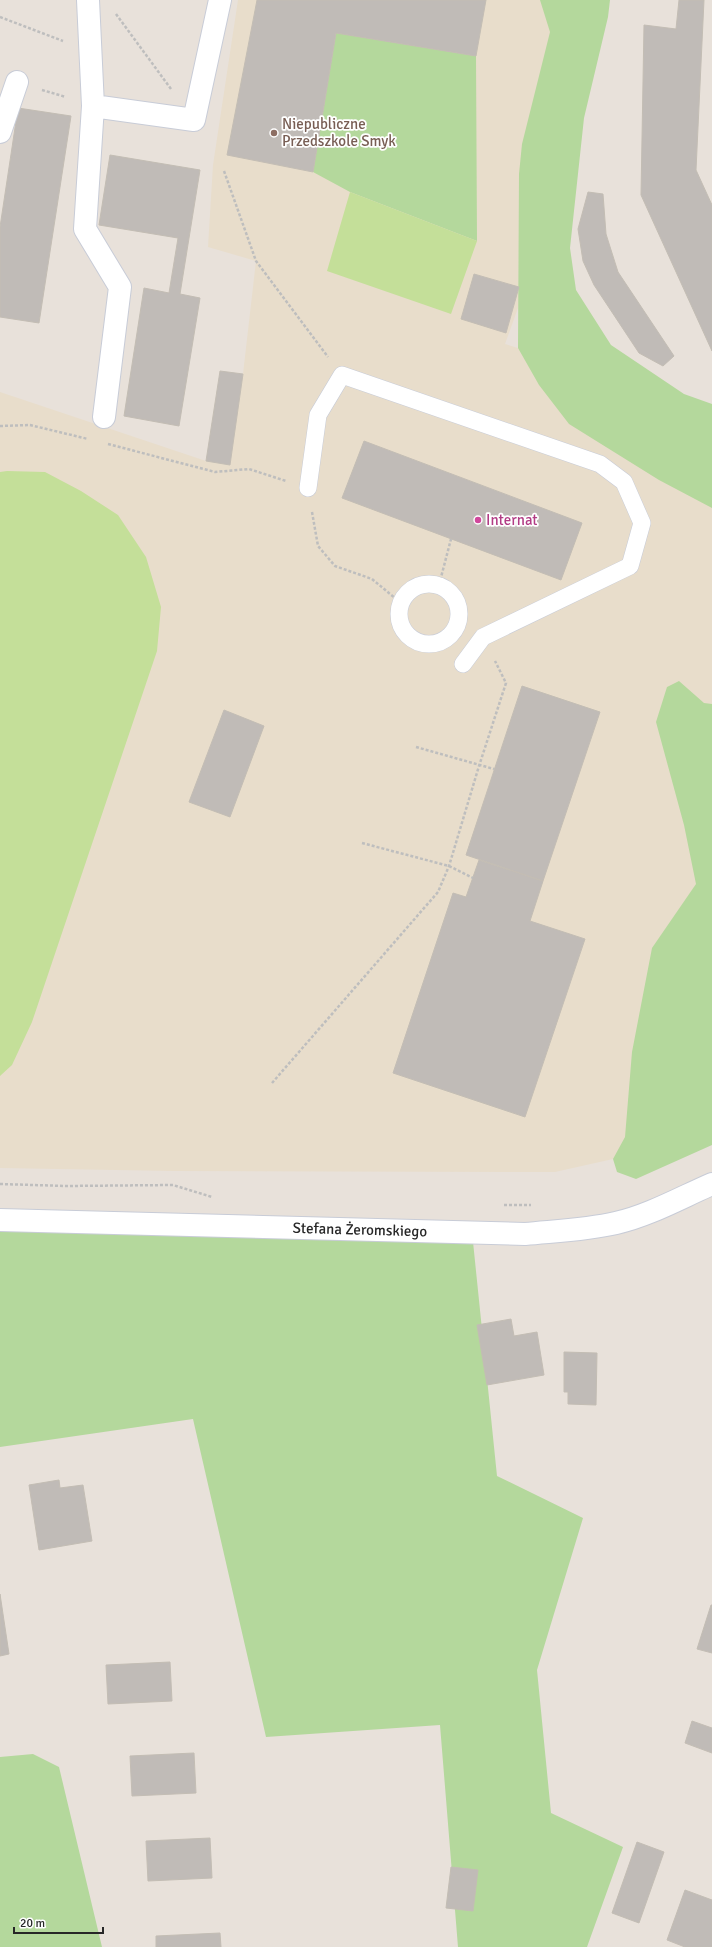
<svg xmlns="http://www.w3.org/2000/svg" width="712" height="1947" font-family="Signika,sans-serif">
  <rect width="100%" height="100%" fill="#e8e1da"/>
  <path fill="#e8ddcb" d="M238,0H553L527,283L505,344L567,363L712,441V958L709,1112L613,1159L555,1172L174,1171L0,1168V392L206,461L230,465L243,374L256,261L208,247L213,165Z"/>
  <path fill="#b4d89c" d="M540,0H610L608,17L584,118L570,248L576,290L611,345L684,394L712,404V508L659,480L569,424L539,385L518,348L519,174L522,144L550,32Z
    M336,33L476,56L477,241L350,192L313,172Z
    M679,681L704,703L712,704V1145L636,1179L617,1172L613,1159L625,1137L632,1052L652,948L696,884L684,825L656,722L667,687Z
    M0,1220L472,1232L497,1476L583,1518L537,1670L551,1813L623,1847L587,1947H458L440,1725L266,1737L193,1419L0,1447Z
    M33,1754L59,1767L102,1947H0V1757Z"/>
  <path fill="#c4df99" d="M350,192L477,241L451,314L327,271Z
    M7,471L45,472L81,491L118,515L146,557L161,607L157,651L32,1022L12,1065L0,1076V472Z"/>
  <path fill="#c0bbb7" stroke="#c3bdb4" d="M257,0H486L476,56L336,33L313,172L227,155Z
    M679,0H704L696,170L712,205V351L641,195L644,25L676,29Z
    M18,108L71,116L39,323L0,317V227Z
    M110,155L200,170L180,294L200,298L179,426L124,416L144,288L169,293L178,238L99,225Z
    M588,192L603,194L606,234L618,272L674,356L663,366L639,353L594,285L583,261L578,229Z
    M474,274L519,287L506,333L461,319Z
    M220,371L243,374L230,465L206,461Z
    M364,441L582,523L561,580L342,498Z
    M522,686L600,712L543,881L466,855Z
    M224,710L264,726L230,817L189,802Z
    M479,860L543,881L530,921L585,939L525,1117L393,1073L453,893L466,897Z
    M511,1319L514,1336L537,1332L544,1375L487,1385L477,1325Z
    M564,1352L597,1353L596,1405L568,1404V1392H564Z
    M59,1480L60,1488L83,1485L92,1541L39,1550L29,1485Z
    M0,1594L9,1654L0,1656Z
    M711,1605H712V1653L697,1649Z
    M170,1662L172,1701L108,1704L106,1665Z
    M692,1721L712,1728V1753L685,1743Z
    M194,1753L196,1793L132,1796L130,1756Z
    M210,1838L212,1878L148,1881L146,1841Z
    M637,1842L664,1852L639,1923L612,1913Z
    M451,1867L478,1870L473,1911L446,1908Z
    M685,1890L712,1900V1947H685L667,1940Z
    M220,1933L221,1947H156V1936Z"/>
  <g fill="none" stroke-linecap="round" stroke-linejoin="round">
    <defs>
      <path id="service" d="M308,488L318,415L342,375L600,464L624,482L642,523L630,566L483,637L463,664
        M399 614a30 30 0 1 1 60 0a30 30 0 1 1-60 0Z"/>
      <path id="minor" d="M88,0L93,106L85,229L120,287L104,417
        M93,106L194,120L220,0
        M0,132L17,82"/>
      <g id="tertiary">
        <path id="s1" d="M0,1220L525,1234C555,1231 586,1230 616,1223C648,1216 682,1197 712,1184"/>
      </g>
    </defs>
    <use href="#service" stroke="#c8ccd7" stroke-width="18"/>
    <use href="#minor" stroke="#c8ccd7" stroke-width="24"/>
    <use href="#tertiary" stroke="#c8ccd7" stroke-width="24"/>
    <path stroke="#bebebe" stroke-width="2.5" stroke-dasharray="3 2" stroke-linecap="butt" d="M116,14L171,89
      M0,17L63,41
      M42,90L66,97
      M224,171L256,261L328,357
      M0,426L30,425L88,439
      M108,444L215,472L249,469L286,481
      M312,512L318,546L335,566L372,579L401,603
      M439,585L451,539
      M416,747L494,769
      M362,843L449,866L473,878
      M272,1083L438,892L449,866L479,766L506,683L495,661
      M0,1184L66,1186L173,1185L212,1197
      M504,1205H531"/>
    <use href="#service" stroke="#fff" stroke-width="17"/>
    <use href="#minor" stroke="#fff" stroke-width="22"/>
    <use href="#tertiary" stroke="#fff" stroke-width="22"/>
  </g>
  <circle fill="#8d6e63" stroke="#fff" stroke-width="1.5" cx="274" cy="133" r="4"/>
  <circle fill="#d1479c" stroke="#fff" stroke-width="1.5" cx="478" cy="520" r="4"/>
  <g text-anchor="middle" stroke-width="3.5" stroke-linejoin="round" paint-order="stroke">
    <g font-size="15" fill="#785e54" stroke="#fff" text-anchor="start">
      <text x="282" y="129">Niepubliczne<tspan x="282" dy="17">Przedszkole Smyk</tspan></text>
    </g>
    <g font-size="15" fill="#b23c85" stroke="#fff" text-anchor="start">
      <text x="486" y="525">Internat</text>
    </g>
    <g font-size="15" fill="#272727" stroke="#fff">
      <text dy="5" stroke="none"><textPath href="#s1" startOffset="360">Stefana Żeromskiego</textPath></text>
    </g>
  </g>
  <path d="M14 1927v6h89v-6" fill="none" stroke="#272727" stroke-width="2"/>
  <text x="20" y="1927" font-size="12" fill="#272727" stroke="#ffffff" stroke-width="3" paint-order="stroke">20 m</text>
</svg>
